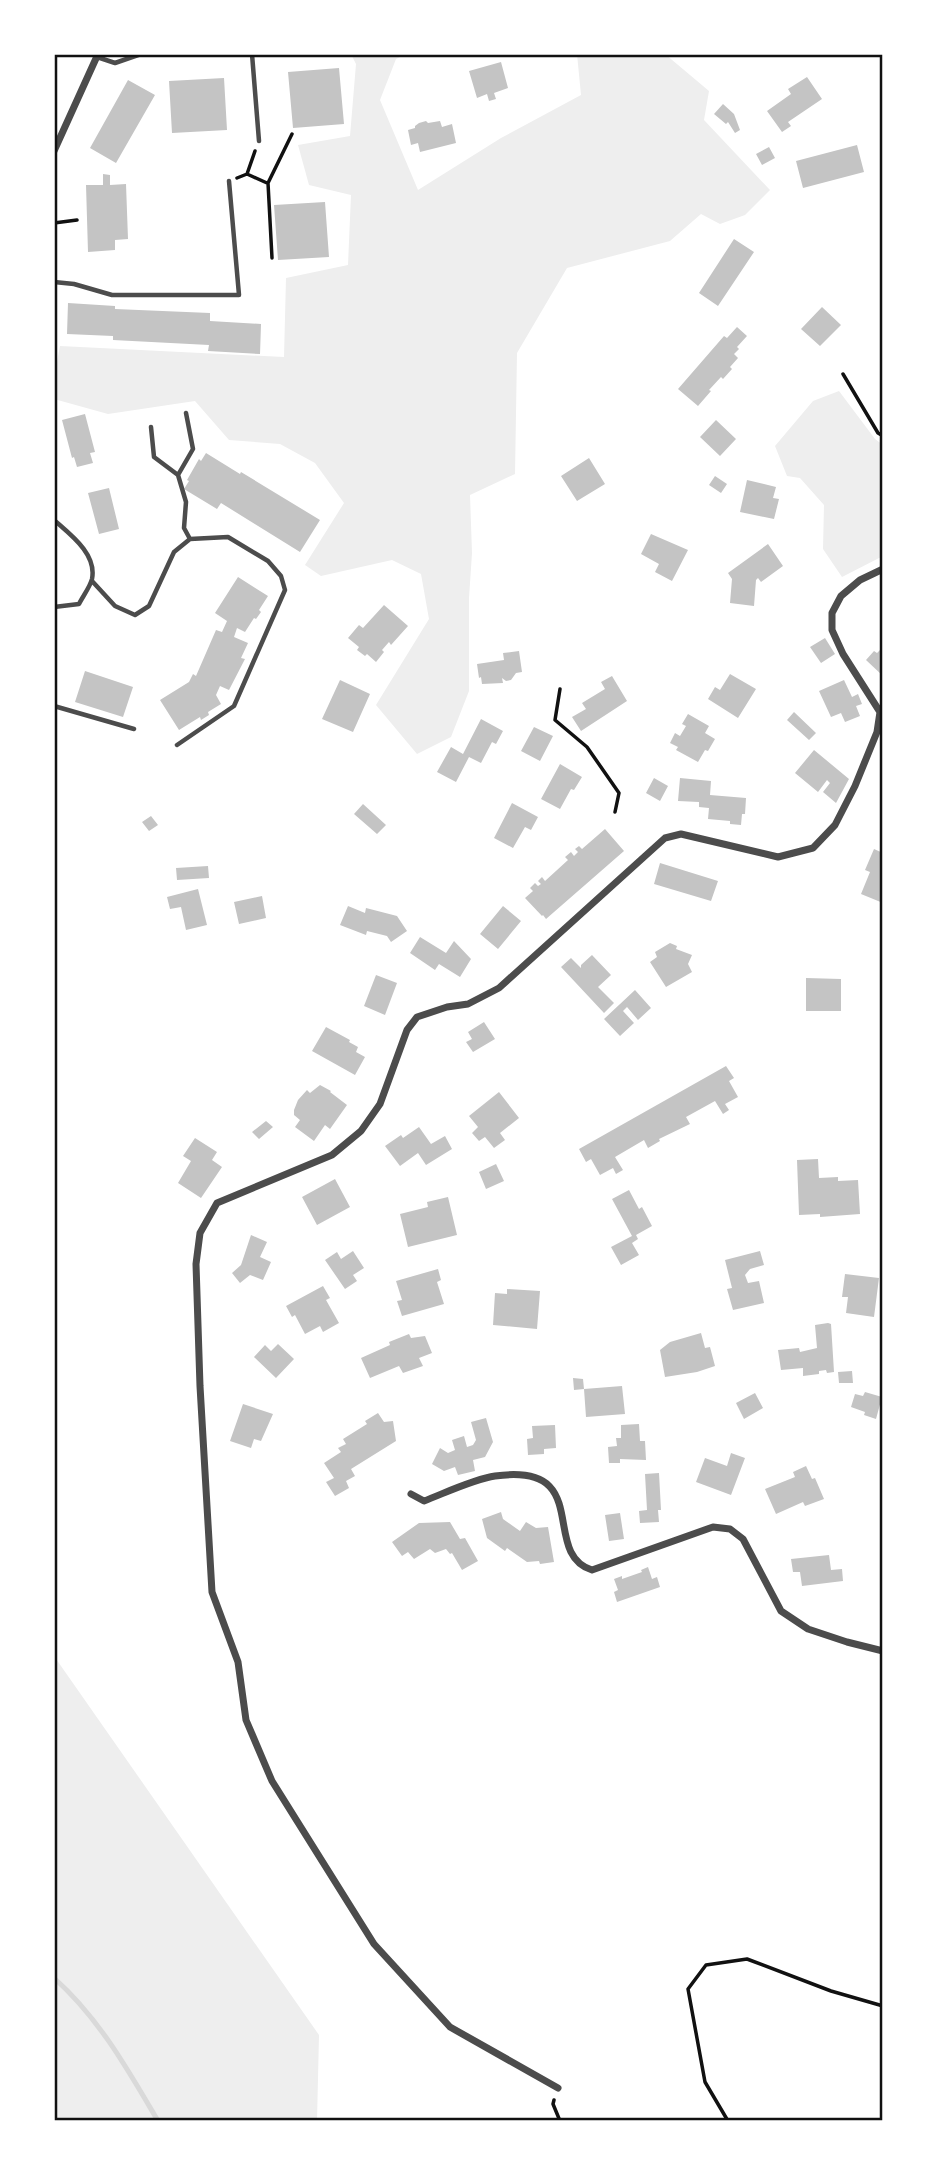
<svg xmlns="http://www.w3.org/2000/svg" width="937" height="2175" font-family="Poppins,sans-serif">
  <rect width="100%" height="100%" fill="#fff"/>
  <path fill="#eee" d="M351,54H406L396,59L380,100L418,190L501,138L581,95L577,54H665L709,91L704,120L770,190L745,215L720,224L701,214L670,241L567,268L517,353L515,474L470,495L472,553L469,598V691L451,737L417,754L376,705L429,619L421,574L392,560L321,576L305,565L344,503L315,463L280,444L229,440L195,401L108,414L54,399V378L60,346L284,357L286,278L348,265L351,195L309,185L298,145L350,136L356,64Z
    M839,391L875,439L883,445V556L842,577L823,549L824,505L800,478L787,476L775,446L813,401Z
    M54,1656L319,2035L317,2121H54Z"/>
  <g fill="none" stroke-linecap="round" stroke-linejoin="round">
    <path stroke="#d9d9d9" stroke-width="5" d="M54,1978C99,2018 128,2070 158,2121"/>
  </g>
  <path fill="#c4c4c4" d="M501,62L508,88L494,93L496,99L489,101L487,94L477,98L469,71Z
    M339,68L344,124L293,128L288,72Z
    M807,77L822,99L788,122L791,126L782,132L767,111L791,94L788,89Z
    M224,78L227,130L172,133L169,81Z
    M128,80L155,95L116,163L90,148Z
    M723,104L734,114L740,130L735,133L728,122L726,124L714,114Z
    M426,121L428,123L440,121L442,127L452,124L456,143L420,152L418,143L411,145L408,130L415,128V126L419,123Z
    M857,145L864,172L803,188L796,161Z
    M769,147L775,158L762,165L756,154Z
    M103,174L110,175V185L126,184L128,239L115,240V250L88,252L86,185H103Z
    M325,202L329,257L278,260L274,205Z
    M734,239L754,252L718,306L699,293Z
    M68,303L115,306V309L210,313V321L261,324L260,354L208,351L209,345L113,340V336L67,334Z
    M822,307L841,325L820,346L801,329Z
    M737,327L747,336L737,347L739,349L734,354L738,358L730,367L732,369L723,379L721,377L709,390L711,391L698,406L678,389L724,336L727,338Z
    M85,414L95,452L90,453L93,463L77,467L74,457L72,458L62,420Z
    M716,420L736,439L720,456L700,437Z
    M206,453L240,474L241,472L320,520L300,552L221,503L217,509L184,489L189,481L187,480L199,459L201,461Z
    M589,458L605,484L577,501L561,476Z
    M715,476L727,484L721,493L709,485Z
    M747,480L776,487L773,498L779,499L774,519L740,512Z
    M109,488L119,529L99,534L88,493Z
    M651,534L688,550L672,581L655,572L659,564L641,554Z
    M768,544L783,566L761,582L758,578L756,580L754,606L730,603L732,579L728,573Z
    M238,577L268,596L259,610L261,612L256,619L254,618L245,632L237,628L234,637L248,643L241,658L245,659L229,690L220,686L216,695L221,704L208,712L209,715L201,720L200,717L179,730L160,700L189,682L193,674L196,676L216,630L222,632L227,621L215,613Z
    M384,605L408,626L391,645L389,642L382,650L384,652L376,662L367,654L365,656L357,650L359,647L348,638L359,625L363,628Z
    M825,638L835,654L821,663L810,647Z
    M883,647V676L866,660L874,651L877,653Z
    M519,651L522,672L516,673L511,680L506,681L502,678L503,683L482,684L481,677L479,678L477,664L504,660L503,653Z
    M85,671L133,687L123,717L75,702Z
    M730,674L756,689L738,718L708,699L715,687L720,690Z
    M612,676L627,701L581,731L572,717L586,709L582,703L605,689L601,682Z
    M340,680L370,694L353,732L322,719Z
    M844,680L852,697L858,694L862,704L856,706L860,716L845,722L841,713L831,717L819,691Z
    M794,712L816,733L809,740L787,720Z
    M688,714L709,726L705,733L715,739L708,751L705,750L698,762L676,750L678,747L670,743L675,733L680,736L686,726L682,724Z
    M481,719L503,731L496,744L492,742L481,763L469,757L456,782L437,772L451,747L463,754Z
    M534,727L553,736L540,761L521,751Z
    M814,750L849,779L836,803L823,792L830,783L827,780L818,792L795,773Z
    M560,764L582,777L574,790L571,789L560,809L541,799Z
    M654,778L668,786L660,801L646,793Z
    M680,778L711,781L710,795L746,798L745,814H742L741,825L730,824V821L708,819L709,808L699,807V802L678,801Z
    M512,803L538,817L531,830L525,827L513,848L494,838Z
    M363,804L386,825L377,834L354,814Z
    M151,816L158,825L149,831L142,822Z
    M605,829L624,851L546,919L543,915L542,916L525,898L533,891L530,888L535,883L538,886L541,884L538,881L542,877L545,881L568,860L565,857L571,852L574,856L578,852L575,849L579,846L582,849Z
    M874,849L883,853V903L861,894L870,872L865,870Z
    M660,863L718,881L711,901L654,884Z
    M208,866L209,878L177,880L176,868Z
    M198,889L207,925L186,930L181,907L170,909L167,897Z
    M262,896L266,918L239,924L234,902Z
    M348,906L365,913L366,908L397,916L407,931L391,942L387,936L367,931L366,935L340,925Z
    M503,906L521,921L498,949L480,934Z
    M420,937L446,953L454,941L471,959L460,977L439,964L435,970L410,953Z
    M670,943L677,946L676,949L692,955L688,964L692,972L666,987L650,962L657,957L655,952Z
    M592,955L611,975L598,987L614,1003L604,1013L561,967L571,958L581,968V965Z
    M376,975L397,983L385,1015L364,1006Z
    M806,978L841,979V1011H806Z
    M635,990L651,1008L638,1020L627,1007L623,1011L634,1023L620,1036L604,1019Z
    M484,1022L495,1039L473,1052L466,1042L472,1039L468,1032Z
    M326,1027L350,1040L349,1042L358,1047L356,1052L365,1057L355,1075L312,1051Z
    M726,1066L734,1078L729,1081L738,1097L725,1104L729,1110L723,1114L715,1101L686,1117L690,1124L659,1139L660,1141L648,1148L644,1140L615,1157L623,1170L616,1174L613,1168L600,1175L591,1159L586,1162L579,1149Z
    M320,1085L331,1091L330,1092L347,1105L330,1129L325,1125L314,1141L295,1127L300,1120L294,1115V1110L298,1100L307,1090L310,1093Z
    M499,1092L519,1118L500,1133L505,1140L494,1148L485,1137L479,1141L472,1133L478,1127L469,1116Z
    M266,1121L273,1127L259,1139L252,1132Z
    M419,1127L431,1144L445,1136L452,1149L426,1165L418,1153L400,1166L385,1146L401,1135L403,1138Z
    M195,1138L217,1152L212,1160L222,1167L201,1198L178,1183L191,1161L183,1156Z
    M818,1159L819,1178L838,1177V1181L858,1180L860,1214L820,1217V1214L799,1215L797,1160Z
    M496,1164L504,1181L486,1189L479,1172Z
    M335,1179L350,1207L317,1225L302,1197Z
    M629,1190L639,1209L642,1207L652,1226L636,1235L638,1239L632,1243L639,1255L621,1265L611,1247L632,1236L612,1199Z
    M448,1197L457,1235L408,1247L400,1214L428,1207L427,1202Z
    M251,1235L267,1242L260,1257L271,1262L263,1280L250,1275L240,1283L232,1273L241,1265Z
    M353,1251L364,1268L353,1275L357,1281L345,1289L325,1260L337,1252L341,1259Z
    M760,1251L764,1265L750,1269L745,1275L748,1283L759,1281L764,1303L733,1310L727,1289L732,1288L725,1260Z
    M438,1269L441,1280L437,1282L444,1304L402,1316L397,1301L402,1300L396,1281Z
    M845,1274L879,1278L874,1317L846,1313L848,1297H842Z
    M323,1286L330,1298L326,1300L339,1323L323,1332L320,1326L305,1334L295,1315L292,1317L286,1306Z
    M507,1289L540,1291L537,1329L493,1325L495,1293L507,1294Z
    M828,1323L831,1324L834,1372L827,1373L826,1370L819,1371V1374L803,1376V1368L781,1370L778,1350L799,1348L800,1352L817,1348L815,1325Z
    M701,1333L705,1348L710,1347L715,1366L697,1372L665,1377L660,1350L670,1342Z
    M409,1334L411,1338L425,1336L432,1353L419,1358L423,1366L403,1373L399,1366L370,1378L361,1358L390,1345L389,1342Z
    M278,1344L294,1359L276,1378L254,1357L265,1345L271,1351Z
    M852,1371L853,1383H839L838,1372Z
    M573,1378L583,1379L584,1389L622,1386L625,1414L586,1417L584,1389L574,1390Z
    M865,1392L882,1397L876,1419L864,1415L865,1412L851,1407L855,1394L863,1396Z
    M755,1393L763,1408L744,1419L736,1403Z
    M243,1404L273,1414L261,1441L254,1439L251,1448L230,1441Z
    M378,1413L384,1422L393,1421L396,1441L351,1469L355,1476L346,1481L349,1488L335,1496L326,1482L334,1478L324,1463L341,1452L338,1448L346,1444L343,1439L367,1424L365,1421Z
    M486,1418L493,1442L485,1457L473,1460L475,1471L458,1475L455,1467L444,1471L432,1464L440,1448L448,1453L455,1450L452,1440L464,1436L467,1447L473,1445L476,1440L471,1422Z
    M639,1424L640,1441H645L646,1460L620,1459V1463H609L608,1447L617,1446L616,1438H621V1425Z
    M555,1425L556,1448L544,1449V1454L528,1455L527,1439L533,1438L532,1426Z
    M731,1453L745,1458L731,1495L696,1482L705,1458L727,1466Z
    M806,1466L812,1479L815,1478L824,1499L805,1506L803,1502L776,1514L765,1489L795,1477L793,1472Z
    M659,1473L661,1510H658L659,1522L640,1523L639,1511L647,1510L645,1474Z
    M501,1512L503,1519L520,1531L526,1522L536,1528L548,1527L554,1562L540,1564L539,1561L527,1562L507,1548L505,1551L487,1538L482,1519Z
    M620,1513L624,1539L609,1541L605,1515Z
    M450,1522L460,1539L465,1538L478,1561L462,1570L452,1553L450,1554L446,1549L435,1553L430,1549L414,1559L408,1552L402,1556L392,1542L419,1523Z
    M829,1555L831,1570L842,1569L843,1581L802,1586L800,1572H793L791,1559Z
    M648,1567L652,1579L657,1577L660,1587L617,1602L614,1592L618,1590L614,1579L622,1576V1579L642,1572L641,1570Z"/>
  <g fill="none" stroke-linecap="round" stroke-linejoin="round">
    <path stroke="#111" stroke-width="3.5" d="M247,174L267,183
      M237,178L247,174L255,151
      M54,223L77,220
      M272,258L268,183L292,134
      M843,374L878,433L883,436
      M560,689L555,720L587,747L619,793L615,812
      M554,2100L553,2104L560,2121
      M728,2121L705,2082L688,1989L706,1965L747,1959L831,1991L883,2006"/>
    <path stroke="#4c4c4c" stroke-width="4.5" d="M252,54L259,141
      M97,57L115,63L141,54
      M54,282L74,284L112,295H239L229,181
      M186,413L193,449L178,475L186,502L184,528L190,539
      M151,427L154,457L178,475
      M54,520C71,535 97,554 92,579C90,587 83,596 79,604L54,607
      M92,581L115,606L135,615L149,606L174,552L190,539
      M54,706L134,729
      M177,745L234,706L285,590L281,576L268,561L228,537L190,539"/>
    <path stroke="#4c4c4c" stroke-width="7" d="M54,151L98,54
      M411,1494L424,1501C445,1493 474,1479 495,1476C595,1462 539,1553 592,1570L713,1527L730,1529L743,1539L781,1611L808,1629L847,1642L883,1651
      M558,2088L450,2027L374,1944L272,1781L246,1720L238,1662L212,1592L200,1386L196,1264L200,1233L217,1203L332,1155L361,1131L380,1104L407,1030L417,1017L447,1007L468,1004L499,988L665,838L681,834L778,857L813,848L835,825L855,786L877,732L880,712L843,654L832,630V613L841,596L860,580L883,569"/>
  </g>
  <rect width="937" height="2175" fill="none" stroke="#ffffff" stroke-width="112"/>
  <rect x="56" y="56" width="825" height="2063" fill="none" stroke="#111" stroke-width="2.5"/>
</svg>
